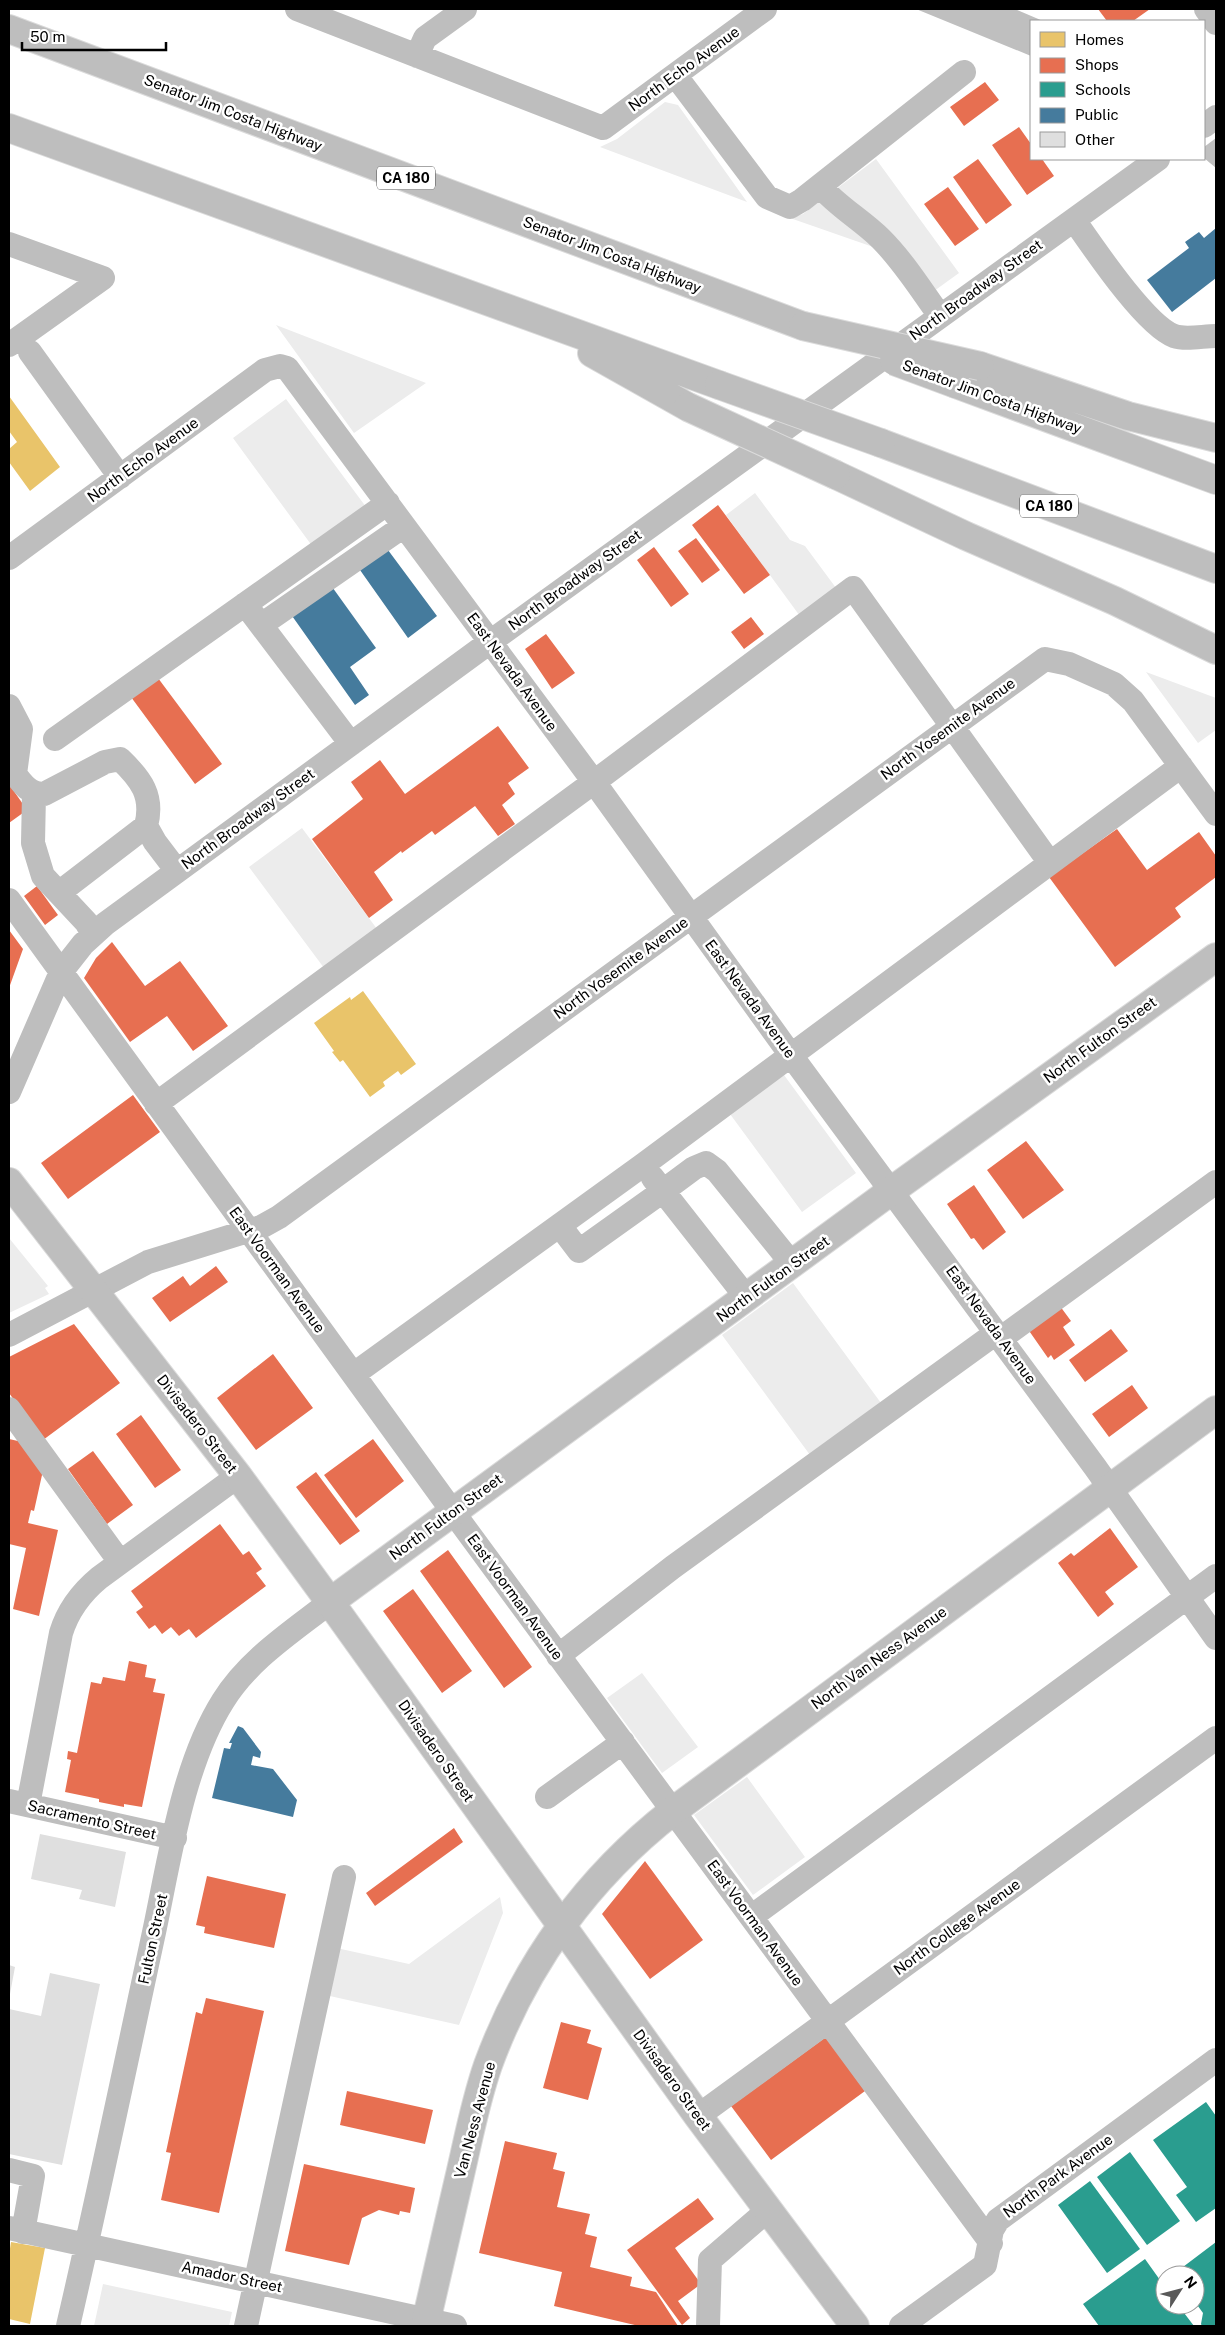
<svg xmlns="http://www.w3.org/2000/svg" width="1225" height="2335" font-family="'Public Sans',sans-serif">
  <rect width="100%" height="100%" fill="#fff"/>
  <path fill="#ececec" d="M665,102L678,105L747,202L600,147L617,139Z
    M876,159L959,273L923,299L876,248L790,218L803,214Z
    M276,325L426,383L354,433Z
    M286,399L372,515L318,554L233,438Z
    M755,493L790,540L805,546L842,596L805,623L726,515Z
    M1146,672L1216,698V730L1198,743Z
    M302,828L380,933L327,972L249,867Z
    M784,1075L856,1173L802,1212L730,1114Z
    M9,1238L48,1286L45,1288L49,1294L9,1313Z
    M793,1283L881,1403L810,1455L722,1335Z
    M642,1673L698,1747L662,1773L607,1698Z
    M747,1777L805,1857L753,1895L694,1815Z
    M500,1897L503,1913L459,2025L321,1994L332,1947L409,1964Z
    M103,2284L232,2312L229,2326H94Z"/>
  <path fill="#bfbfbf" d="M916,9H1015L1043,21H1031V56Z
    M1216,138V168L1204,158V147Z"/>
  <path fill="#e9c46a" d="M9,396L60,467L30,491L9,462V449L17,442L9,431Z
    M363,991L416,1064L401,1075L398,1071L383,1082L385,1086L370,1097L343,1060L340,1062L332,1052L334,1051L314,1023L350,997L351,1000Z
    M11,2242L45,2248L30,2324L9,2319V2255Z"/>
  <path fill="#e76f51" d="M1098,9H1150L1133,21H1107Z
    M985,82L999,100L964,126L950,107Z
    M1019,127L1031,144V159H1042L1054,176L1027,195L992,145Z
    M978,159L1012,205L986,224L953,177Z
    M948,187L979,229L955,246L924,204Z
    M718,505L770,575L744,594L692,525Z
    M696,538L720,570L702,583L678,551Z
    M654,547L689,594L671,607L637,560Z
    M751,617L764,634L744,649L731,632Z
    M546,634L575,673L552,689L525,649Z
    M158,678L222,764L195,784L131,697Z
    M498,726L529,768L508,783L515,794L502,805L515,824L498,836L475,806L435,835L432,831L402,853L401,851L374,872L393,900L369,918L312,839L363,799L351,782L380,760L405,794Z
    M9,784L27,810L9,823Z
    M1117,829L1147,870L1199,832L1216,856V877L1175,908L1181,917L1115,967L1049,877Z
    M37,886L58,915L45,925L24,896Z
    M9,930L23,949L9,988Z
    M112,942L145,986L180,961L228,1026L193,1051L167,1016L130,1042L84,978L96,958Z
    M133,1095L160,1132L68,1199L41,1163Z
    M1026,1141L1064,1190L1023,1219L987,1170Z
    M974,1185L1006,1232L983,1250L974,1238L971,1239L947,1204Z
    M216,1266L228,1282L170,1322L152,1298L183,1276L190,1286Z
    M1057,1302L1071,1321L1063,1327L1075,1345L1054,1360L1051,1355L1048,1358L1025,1325Z
    M74,1324L120,1383L43,1440L9,1393V1357Z
    M1111,1329L1128,1351L1085,1382L1069,1360Z
    M273,1354L313,1408L256,1450L217,1398Z
    M1132,1385L1148,1408L1109,1437L1092,1414Z
    M141,1415L181,1470L155,1488L116,1434Z
    M9,1439L27,1443L44,1466L34,1511L31,1510L28,1523L58,1530L39,1616L13,1609L26,1548L9,1544Z
    M373,1439L404,1481L356,1518L324,1475Z
    M93,1451L133,1505L107,1524L68,1469Z
    M316,1472L360,1531L340,1545L296,1487Z
    M220,1524L243,1555L249,1551L262,1569L256,1573L266,1586L196,1638L189,1629L179,1636L171,1627L162,1634L155,1625L149,1629L136,1612L143,1607L131,1591Z
    M1110,1528L1138,1567L1105,1592L1114,1604L1098,1617L1058,1563L1071,1553L1074,1556Z
    M448,1550L532,1667L504,1688L420,1571Z
    M413,1589L472,1671L442,1693L383,1611Z
    M129,1661L147,1665L145,1677L156,1679L153,1692L165,1694L142,1807L124,1804V1807L99,1802V1799L65,1792L71,1760L67,1759L68,1751L77,1753L91,1682L101,1684L103,1677L125,1681Z
    M454,1828L463,1842L375,1906L366,1893Z
    M645,1861L703,1940L650,1979L602,1914Z
    M207,1876L286,1894L274,1948L204,1933L205,1927L196,1925Z
    M206,1998L264,2011L219,2213L161,2200L171,2153L166,2152L196,2012L202,2014Z
    M561,2022L591,2030L587,2043L602,2048L588,2100L543,2088Z
    M826,2037L865,2091L771,2160L731,2106Z
    M347,2091L433,2110L425,2144L340,2125Z
    M505,2141L557,2153L553,2169L565,2172L557,2207L590,2214L585,2234L597,2237L590,2267L632,2277L630,2286L656,2292L678,2326H639L554,2306L562,2272L479,2253Z
    M304,2164L415,2188L410,2213L400,2211L399,2215L379,2210L362,2218L349,2265L285,2251Z
    M698,2198L714,2219L675,2248L701,2284L678,2301L690,2318L682,2325L627,2250Z"/>
  <path fill="#2a9d8f" d="M1206,2102L1216,2116V2208L1196,2222L1176,2195L1187,2187L1153,2140Z
    M1130,2152L1180,2221L1147,2245L1097,2177Z
    M1090,2181L1140,2249L1107,2273L1058,2205Z
    M1216,2242V2326H1202L1201,2324L1203,2313L1195,2302V2275H1174L1175,2273Z
    M1145,2259L1165,2287V2305H1178L1194,2326H1099L1083,2304Z"/>
  <path fill="#457b9d" d="M1216,228V278L1172,312L1147,280L1189,248L1185,242L1199,232L1204,238Z
    M388,550L437,616L408,638L360,570Z
    M330,584L376,648L350,667L369,695L355,705L290,613Z
    M238,1726L243,1728L261,1752L260,1758L253,1756L251,1765L273,1769L297,1800L293,1817L212,1798L224,1748L230,1749L232,1743H229Z"/>
  <path fill="#dfdfdf" d="M40,1834L126,1852L115,1907L79,1899L82,1890L31,1879Z
    M9,1965L15,1967L10,1994H9Z
    M50,1973L100,1984L62,2165L9,2154V2009L41,2016Z"/>
  <g fill="none" stroke-linecap="round" stroke-linejoin="round">
    <defs>
      <path id="major" d="M9,1182L238,1476L330,1602L698,2116L855,2326
        M330,1602L891,1191L1216,957
        M425,2326C436,2277 448,2228 459,2179C468,2141 475,2102 488,2065C525,1964 588,1877 673,1811L1216,1410"/>
      <path id="highway" d="M9,29L803,326
        M9,128L719,385
        M592,353L688,407
        M980,366L1128,416L1216,438
        M956,384L1216,480
        M881,443L1216,569
        M836,475L966,536L1115,601L1216,650"/>
    </defs>
    <use href="#major" stroke="#dbdbdb" stroke-width="30"/>
    <use href="#highway" stroke="#dbdbdb" stroke-width="30"/>
    <path stroke="#bebebe" stroke-width="24" d="M297,9L603,128L765,9
      M1206,9L1216,23
      M417,56L425,38L465,9
      M675,75L767,197L790,207L802,200L964,72
      M1204,126L1216,117
      M820,186C838,207 862,220 881,239C904,262 921,290 940,316
      M1074,220C1093,247 1145,325 1174,336C1186,340 1203,336 1216,336
      M9,244L103,278L9,345
      M30,352L120,477
      M9,558L265,370L280,366L287,368L594,782L790,1054L1095,1467L1216,1638
      M245,604L351,744
      M261,625L404,526
      M9,706L21,729L15,774C23,785 30,794 44,794L105,762L120,759C141,779 154,796 146,826L155,842L177,871
      M55,739L388,503
      M34,794L33,843L43,876L86,922L93,934
      M60,892L146,826
      M9,900L453,1512L991,2243
      M9,1092L61,972L83,944L105,924L490,642L1158,159
      M156,1104L594,782L853,588L1050,863
      M560,1226L579,1251L663,1191L653,1178
      M747,1298L663,1191L694,1168L706,1163L717,1171L793,1265
      M9,1335L148,1262L261,1227L279,1217L1045,659L1069,664L1114,684L1133,701L1216,814
      M1000,1339L1216,1182
      M354,1374L643,1165L1181,766
      M9,1409L120,1562
      M558,1656L673,1567L996,1333
      M547,1797L623,1742
      M9,1801L175,1838
      M28,1805L61,1633C68,1610 81,1593 99,1578L238,1476
      M751,1917L1216,1576
      M698,2116L1216,1738
      M9,2170L33,2176L23,2232
      M9,2228L455,2326
      M68,2326C98,2197 125,2067 153,1937C169,1863 182,1766 223,1701C249,1659 292,1632 330,1602
      M246,2326L344,1877
      M708,2326L710,2260L768,2210
      M901,2326L985,2265L992,2230L998,2220L1216,2060"/>
    <use href="#major" stroke="#bebebe" stroke-width="28"/>
    <use href="#highway" stroke="#bebebe" stroke-width="28"/>
    <defs>
      <path id="highway-bridge" d="M803,326L980,366
        M894,361L956,384
        M719,385L881,443
        M688,407L836,475"/>
    </defs>
    <use href="#highway-bridge" stroke="#dbdbdb" stroke-width="30" stroke-linecap="butt"/>
    <use href="#highway-bridge" stroke="#bebebe" stroke-width="28"/>
  </g>
  <g text-anchor="middle" stroke-width="5" stroke-linejoin="round" paint-order="stroke">
    <g fill="#fff" stroke="#4c4c4c" stroke-width="1">
      <rect x="377" y="166.5" width="58" height="23" rx="4"/>
      <rect x="1020" y="494.5" width="58" height="23" rx="4"/>
    </g>
    <g font-size="14" font-weight="bold" fill="#000">
      <text x="406" y="183">CA 180</text>
      <text x="1049" y="511">CA 180</text>
    </g>
    <g font-size="15" fill="#000" stroke="#fff">
      <text transform="translate(684 69) rotate(-36)" y="5">North Echo Avenue</text>
      <text transform="translate(233 113) rotate(21)" y="5">Senator Jim Costa Highway</text>
      <text transform="translate(612 255) rotate(21)" y="5">Senator Jim Costa Highway</text>
      <text transform="translate(976 290) rotate(-36)" y="5">North Broadway Street</text>
      <text transform="translate(992 397) rotate(20)" y="5">Senator Jim Costa Highway</text>
      <text transform="translate(143 460) rotate(-36)" y="5">North Echo Avenue</text>
      <text transform="translate(575 580) rotate(-36)" y="5">North Broadway Street</text>
      <text transform="translate(512 672) rotate(54)" y="5">East Nevada Avenue</text>
      <text transform="translate(948 729) rotate(-36)" y="5">North Yosemite Avenue</text>
      <text transform="translate(248 819) rotate(-36)" y="5">North Broadway Street</text>
      <text transform="translate(621 968) rotate(-36)" y="5">North Yosemite Avenue</text>
      <text transform="translate(750 999) rotate(54)" y="5">East Nevada Avenue</text>
      <text transform="translate(1100 1040) rotate(-36)" y="5">North Fulton Street</text>
      <text transform="translate(277 1270) rotate(54)" y="5">East Voorman Avenue</text>
      <text transform="translate(773 1279) rotate(-36)" y="5">North Fulton Street</text>
      <text transform="translate(991 1325) rotate(54)" y="5">East Nevada Avenue</text>
      <text transform="translate(197 1424) rotate(52)" y="5">Divisadero Street</text>
      <text transform="translate(446 1517) rotate(-36)" y="5">North Fulton Street</text>
      <text transform="translate(515 1597) rotate(54)" y="5">East Voorman Avenue</text>
      <text transform="translate(879 1658) rotate(-36)" y="5">North Van Ness Avenue</text>
      <text transform="translate(436 1751) rotate(55)" y="5">Divisadero Street</text>
      <text transform="translate(92 1820) rotate(13)" y="5">Sacramento Street</text>
      <text transform="translate(755 1923) rotate(54)" y="5">East Voorman Avenue</text>
      <text transform="translate(957 1927) rotate(-36)" y="5">North College Avenue</text>
      <text transform="translate(153 1939) rotate(-78)" y="5">Fulton Street</text>
      <text transform="translate(672 2080) rotate(54)" y="5">Divisadero Street</text>
      <text transform="translate(475 2120) rotate(-75)" y="5">Van Ness Avenue</text>
      <text transform="translate(1058 2176) rotate(-36)" y="5">North Park Avenue</text>
      <text transform="translate(232 2277) rotate(12)" y="5">Amador Street</text>
    </g>
  </g>
  <rect width="1225" height="2335" fill="none" stroke="#000000" stroke-width="20"/>
  <rect x="1030" y="20" width="175" height="140" fill="#ffffff" stroke="#999999"/>
  <rect x="1040" y="32" width="25" height="15" fill="#e9c46a" stroke="#999999"/>
  <text x="1075" y="45" font-size="15" fill="#000000">Homes</text>
  <rect x="1040" y="58" width="25" height="15" fill="#e76f51" stroke="#999999"/>
  <text x="1075" y="70" font-size="15" fill="#000000">Shops</text>
  <rect x="1040" y="82" width="25" height="15" fill="#2a9d8f" stroke="#999999"/>
  <text x="1075" y="95" font-size="15" fill="#000000">Schools</text>
  <rect x="1040" y="108" width="25" height="15" fill="#457b9d" stroke="#999999"/>
  <text x="1075" y="120" font-size="15" fill="#000000">Public</text>
  <rect x="1040" y="132" width="25" height="15" fill="#dfdfdf" stroke="#999999"/>
  <text x="1075" y="145" font-size="15" fill="#000000">Other</text>
  <g transform="translate(1180 2290) rotate(54)"><circle r="24" fill="#ffffff" stroke="#999999"/>
  <path d="M0-4L9 19L0 12L-9 19Z" fill="#595959"/>
  <text y="-8" font-size="14" font-weight="bold" text-anchor="middle" fill="#000000">N</text>
  </g>
  <path d="M22 42v8h144v-8" fill="none" stroke="#000000" stroke-width="2.5"/>
  <text x="30" y="42" font-size="15" fill="#000000" stroke="#ffffff" stroke-width="4" paint-order="stroke">50 m</text>
</svg>
